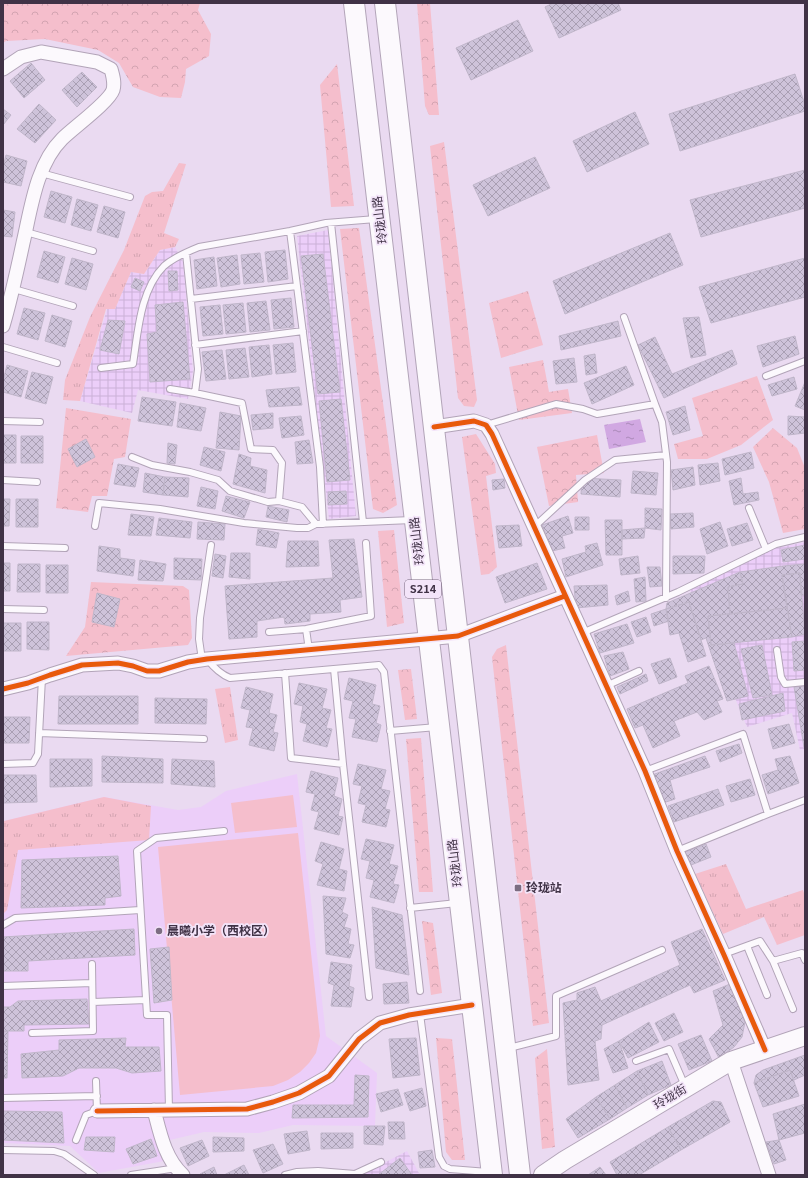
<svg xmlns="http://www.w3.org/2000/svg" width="808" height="1178" font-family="Georgia,'Noto Sans SC',serif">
  <defs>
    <pattern id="industrial-grid" width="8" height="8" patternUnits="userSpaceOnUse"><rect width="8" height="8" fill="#eccef9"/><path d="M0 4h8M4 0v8" fill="none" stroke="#cbb1d7"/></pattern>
    <pattern id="grass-tufts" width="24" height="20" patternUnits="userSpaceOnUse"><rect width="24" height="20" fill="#f5becc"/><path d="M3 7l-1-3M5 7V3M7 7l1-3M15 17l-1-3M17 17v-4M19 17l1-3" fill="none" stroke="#d3a4b1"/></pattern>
    <pattern id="forest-crowns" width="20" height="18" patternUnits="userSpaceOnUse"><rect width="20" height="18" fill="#f5becc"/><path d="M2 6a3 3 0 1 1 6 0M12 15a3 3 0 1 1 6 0" fill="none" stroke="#d3a4b1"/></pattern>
    <pattern id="water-ripples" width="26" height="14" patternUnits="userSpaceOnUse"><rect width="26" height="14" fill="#d1a8e2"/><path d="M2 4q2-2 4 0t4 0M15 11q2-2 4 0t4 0" fill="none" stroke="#ab89b9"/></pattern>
    <pattern id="building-cross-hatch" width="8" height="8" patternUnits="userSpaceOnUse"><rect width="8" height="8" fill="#cec3da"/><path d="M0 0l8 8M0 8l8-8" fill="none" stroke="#a99fb3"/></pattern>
  </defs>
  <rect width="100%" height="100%" fill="#eadaf1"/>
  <path fill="#eccef9" d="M297,774L326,1036L377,1073L375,1126L293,1125L259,1133L204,1132L157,1143L164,1161L99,1173L70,1146L3,1143V830L4,821L104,797L178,810L201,807L226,791Z"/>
  <path fill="url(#industrial-grid)" d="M328,230L356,516L329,519L297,236Z
    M175,247L183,262L193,371L188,399L138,390L132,413L80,401L107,309H115L131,272L144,274L160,250Z
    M805,542V749L800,750L792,713L747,727L690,590L776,548Z
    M407,1151L420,1175H361Z"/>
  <path fill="url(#grass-tufts)" d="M179,163L186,164L164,233L179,239L175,247L160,250L144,274L131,272L115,309H106L80,401L63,400L65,380L90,317L124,250L145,196L152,192L163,191Z
    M230,687L238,740L225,743L215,689Z
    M104,797L151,806L149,840L18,850L7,910L3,914V830L4,821Z
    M726,864L746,909L803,890L805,896V935L777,945L764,917L723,934L695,874Z"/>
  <path fill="url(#forest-crowns)" d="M3,3H200L198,10L211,34L209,56L186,69L185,82L181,98L160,97L133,87L119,63L98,50L45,39L6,41L3,43Z
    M417,3H430L439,115H429L425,106Z
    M337,64L354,206L331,207L320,85Z
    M444,142L477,400L474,407L464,406L458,398L430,146Z
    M359,228L397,505L383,513L373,509L340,229Z
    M528,291L543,345L501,358L489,303Z
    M543,360L549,392L568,389L572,413L519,420L509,367Z
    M757,376L773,420L741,445L707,459H678L674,444L703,436L692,398Z
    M66,408L131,419L125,457L114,459L107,496H92L88,512L56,508Z
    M773,428L797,448L805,468V529L783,533L769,482L753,447Z
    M476,434L495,464L496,473L486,476L497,567L489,574L481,575L462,437Z
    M597,435L604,473L576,475L578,502L549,506L537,447Z
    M394,530L404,623L387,627L378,531Z
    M91,582L183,586L189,590L192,638L188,645L66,656L85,627Z
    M506,645L549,1023L533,1026L492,657L497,649Z
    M411,669L417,719L405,720L398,670Z
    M421,738L433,892H419L406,739Z
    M422,921L433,923L442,993L431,995Z
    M436,1038L452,1039L465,1160H452L446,1152Z
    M547,1049L555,1147L542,1149L535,1058Z"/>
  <path fill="#f5becc" d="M293,795L297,827L235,833L231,803Z
    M298,833L320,1036L316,1053L309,1063L300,1072L288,1080L273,1086L180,1095L158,847Z"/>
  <path fill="url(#water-ripples)" d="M640,419L646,442L609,449L604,425Z"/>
  <path fill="url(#building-cross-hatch)" stroke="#c0b6ca" d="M553,3H618L621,10L559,38L545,7Z
    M518,20L533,51L471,80L456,48Z
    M31,63L45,80L24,98L10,81Z
    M82,72L97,87L77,107L62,90Z
    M795,74L805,105V111L680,151L669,114Z
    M39,104L56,120L35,143L17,129Z
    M3,109L11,115L3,125Z
    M635,112L649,144L587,172L573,141Z
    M6,155L27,161L21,186L3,182V167Z
    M535,157L550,188L488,216L473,185Z
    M805,170V208L701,237L690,200Z
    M51,191L72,197L65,223L44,217Z
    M77,199L98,205L91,231L71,225Z
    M104,206L125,212L118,238L97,232Z
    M3,210L15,212L12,237L3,236Z
    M670,233L683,265L565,314L553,281Z
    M285,250L288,279L268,282L265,252Z
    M44,251L65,257L58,283L37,277Z
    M260,253L264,282L244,284L241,255Z
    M323,254L340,392L318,394L301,256Z
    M237,255L240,284L221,287L217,258Z
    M214,257L217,286L197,289L194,260Z
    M72,258L93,264L86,290L65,284Z
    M805,258V297L711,323L699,287Z
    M168,271H177L178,290L169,291Z
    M135,278L144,282L140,291L131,287Z
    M291,298L294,327L274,329L271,300Z
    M266,301L270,330L250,332L247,303Z
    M183,302L190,379L150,382L147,334L157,332L155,305Z
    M243,303L246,332L226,334L223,305Z
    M220,305L223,334L203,336L200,307Z
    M24,308L45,313L38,340L17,334Z
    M52,315L72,321L65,347L45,341Z
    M699,317L706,355L691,358L683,318Z
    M108,320L125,321L119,354L100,350Z
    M618,321L621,336L561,350L559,336Z
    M795,336L799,354L763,367L757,346Z
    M655,337L672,374L732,350L737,364L664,398L638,345Z
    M293,343L296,372L276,374L273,345Z
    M269,345L272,374L252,377L249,347Z
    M245,348L249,377L229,379L226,350Z
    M222,350L226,379L206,381L202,352Z
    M595,354L597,373L586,375L584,356Z
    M574,358L577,382L556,384L553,361Z
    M7,365L28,371L21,397L3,392V381Z
    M626,366L634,385L592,404L584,383Z
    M32,372L53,377L46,404L25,398Z
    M794,377L797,389L772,396L768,385Z
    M805,382V410L795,406Z
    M299,387L302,405L269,407L266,390Z
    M142,397L176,402L172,426L138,421Z
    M341,399L350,480L327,482L319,401Z
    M180,403L206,408L201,431L177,427Z
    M685,406L690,430L673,435L666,412Z
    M220,412L241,416L239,450L216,448Z
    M273,413V428L253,430L251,415Z
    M301,416L304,435L282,438L279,418Z
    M788,416L805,417V433L788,435Z
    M3,435H16V463H3Z
    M21,436H43V463H21Z
    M86,439L95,457L77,467L68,449Z
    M309,440L313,463L297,464L295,442Z
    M168,443L177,445L175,464L167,463Z
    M204,447L225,452L221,471L200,465Z
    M751,452L754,468L725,475L722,459Z
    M239,454L251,458L250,466L267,470L265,493L233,484Z
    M718,463L720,481L700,485L698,465Z
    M118,464L139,468L135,487L114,484Z
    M693,467L695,485L673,490L671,470Z
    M633,471L658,473L656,495L631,493Z
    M145,473L165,477L163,495L143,492Z
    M165,477L189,478L188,497L163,495Z
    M582,478L621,480L620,497L581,494Z
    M741,478L743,494L758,492L759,500L734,505L729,481Z
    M504,479L505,488L493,490L492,480Z
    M201,487L218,491L215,509L197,506Z
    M346,491L347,504L328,505V492Z
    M226,496L250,502L244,518L222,511Z
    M3,499H10L9,526H3Z
    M16,499H38V527H16Z
    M268,506L289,510L287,522L266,517Z
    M645,508L662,509L661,530L645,528Z
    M693,513L694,527L671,529L670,514Z
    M131,514L154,517L151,536L128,535Z
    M568,516L573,533L562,536L565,548L552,551L542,525Z
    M575,517H589V530H575Z
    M159,518L192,522L190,538L156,535Z
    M605,520H622V555H606Z
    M198,522L225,524L224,540L197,539Z
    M720,522L728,546L707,554L700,529Z
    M747,523L753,540L732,546L727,529Z
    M519,525L522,546L499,548L496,526Z
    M645,528L644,538L622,539V530Z
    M258,529L279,533L276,548L256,545Z
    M354,539L362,597L340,600L341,612L310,614V621L285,624L284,617L257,621V637L229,639L225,586L333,578L329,540Z
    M288,541H318L319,566L286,567Z
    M597,543L603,565L566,577L562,559L586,552L585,546Z
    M805,545V559L783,562L781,550Z
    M99,546L120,549V558L135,560L133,576L97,571Z
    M231,553H250V579L229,577Z
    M215,554L226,556L223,578L212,576Z
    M638,556L640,573L621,575L619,559Z
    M673,556H705L704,573L673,574Z
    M174,558L202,559L201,580L174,579Z
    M140,560L166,564L163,581L138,580Z
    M3,563H10V591H3Z
    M537,563L547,589L505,603L496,577Z
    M18,564H40V592H17Z
    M805,564V595H801L800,573L782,575L787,608L730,614L728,587L743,584L740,572L783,566Z
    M46,565H68V593H46Z
    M647,567H660L662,586L650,587Z
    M740,572L743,584L728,587L730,614L708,616L711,645L734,643L748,696L727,701L706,638L701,640L689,602L666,609L667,603Z
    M800,573L805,634L792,637L782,575Z
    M645,577L646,601L636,602L634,579Z
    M607,585L608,605L576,608L574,586Z
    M628,591L630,601L617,605L615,596Z
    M97,593L120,599L114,627L92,622Z
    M689,602L706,656L688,662L679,633L670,635L666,609Z
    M787,608L792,637L711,645L708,616Z
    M666,609L669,621L654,626L651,614Z
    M646,617L651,632L637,637L631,622Z
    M27,622H49V650L27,649Z
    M3,623H21V651H3Z
    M627,624L634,643L600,653L594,634Z
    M805,641V670L794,671L792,642Z
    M762,645L772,695L753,698L741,649Z
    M623,652L629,669L610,676L604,656Z
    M670,658L677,677L659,684L651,664Z
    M709,666L723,699L717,701L722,712L704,720L697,712L674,721L680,736L653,748L643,725L635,728L627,709L688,683L685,676Z
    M646,674L648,681L620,694L617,687Z
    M349,678L376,685L372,704L380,706L376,723L381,725L377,742L352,737L356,719L349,718L353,701L344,699Z
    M299,683L327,689L322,708L331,710L326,728L332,729L327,747L303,741L307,724L300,722L303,706L294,704Z
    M805,686V746L804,747L794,687Z
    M246,687L273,694L269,713L277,715L273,732L278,733L274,751L249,745L253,728L246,727L250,710L241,708Z
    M783,693L785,711L742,720L739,704Z
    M59,696H138V724H58Z
    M155,698L207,699L206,724L155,723Z
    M3,717H30L29,743H3Z
    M789,724L795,743L773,749L768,729Z
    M739,744L742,753L720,762L716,751Z
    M102,756L163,759V783L102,782Z
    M705,756L710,767L670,780L675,799L663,803L652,775Z
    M790,756L799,783L768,794L762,775L778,770L775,759Z
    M50,759H92V786L50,787Z
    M172,759L214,761L215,787L171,784Z
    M358,764L386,770L381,789L390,791L385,809L390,810L386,827L362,822L366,805L358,803L362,786L353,784Z
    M311,771L338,778L334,796L342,799L338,816L343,817L339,835L314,829L319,812L311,810L315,794L306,792Z
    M3,775H36L37,802L3,803Z
    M750,779L755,795L731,802L726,786Z
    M718,789L724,805L674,822L668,806Z
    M366,839L394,845L389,864L398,866L393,884L399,885L394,903L370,897L374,880L366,878L370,861L361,859Z
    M321,842L344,849L339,869L347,871L344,891L317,885L323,864L315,861Z
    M706,844L711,857L691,865L685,852Z
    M118,856L121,896L105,898V905L21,908L22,860Z
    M323,896L346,898L342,912L348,915L344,927L351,929L348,944L354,945L350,958L326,954Z
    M372,907L402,915L409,975L376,968Z
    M134,929L135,955L28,961V971H3V937Z
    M702,929L725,980L694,993L690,985L602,1025L601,1039L595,1041L599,1080L568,1085L563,1003L577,1000V993L595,987L601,1001L680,965L671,942Z
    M169,947L172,1000L154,1003L150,949Z
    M331,962L352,965L349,986L354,988L351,1007L331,1006L334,985L328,983Z
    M407,982L409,1003L384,1004L383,984Z
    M730,984L745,1022L742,1037L734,1047L719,1058L709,1039L723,1025L713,991Z
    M87,999L89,1024L24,1025V1031H3V1007H10L18,1001Z
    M674,1013L683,1032L664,1041L655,1023Z
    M649,1022L659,1042L628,1058L619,1041Z
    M8,1031L7,1078H3V1032Z
    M701,1035L712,1061L689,1070L678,1044Z
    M126,1038L125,1047H159L161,1071L132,1073L116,1068H79L63,1076L22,1078L21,1054L59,1050V1040Z
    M416,1038L420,1075L393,1078L389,1039Z
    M619,1041L628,1068L613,1073L604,1049Z
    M805,1055V1075L794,1080L790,1070L754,1083L756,1075L763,1070Z
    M662,1061L671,1085L648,1095L637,1071Z
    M790,1070L799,1096L763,1107L754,1083Z
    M637,1071L648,1095L627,1108L615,1085Z
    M355,1075L369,1076L368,1117L292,1118L293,1105H354Z
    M615,1085L627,1108L610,1119L596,1097Z
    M422,1088L426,1106L410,1111L404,1093Z
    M398,1089L403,1105L381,1112L376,1094Z
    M596,1097L610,1119L578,1138L566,1119Z
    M713,1101L721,1102L730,1122L681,1150L668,1127Z
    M805,1104V1133L779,1140L773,1114Z
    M3,1111L62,1112L64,1143L3,1140Z
    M388,1122H404L405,1139H389Z
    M364,1126H385L383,1145L364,1144Z
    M668,1127L681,1150L639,1175H617L610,1162Z
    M307,1131L310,1150L288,1154L284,1134Z
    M321,1133H353V1148L321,1149Z
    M86,1137H115L114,1152L84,1150Z
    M213,1137L244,1138V1151L213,1152Z
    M151,1139L157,1156L133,1164L126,1149Z
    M202,1140L209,1156L188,1166L180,1148Z
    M779,1140L786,1160L774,1164L766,1142Z
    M273,1144L283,1164L263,1173L253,1150Z
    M432,1150L435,1167L420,1168L418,1152Z
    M400,1158L412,1175H378Z
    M244,1165L249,1175H224Z
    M214,1167L217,1175H201L200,1174Z
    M600,1167L606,1175H588Z"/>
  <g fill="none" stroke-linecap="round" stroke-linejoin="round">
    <defs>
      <path id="lane" d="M41,173L130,197
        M331,223L363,522
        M290,231L320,467L323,524
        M26,232L93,251
        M14,289L73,306
        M191,299L297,286
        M624,317L655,404
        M195,345L303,331
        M3,347L57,363
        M101,368L133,364C138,332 140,290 164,266C172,259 189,251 199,247L290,231L326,223L376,219
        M766,376L805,361
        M170,389L195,393L198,369L186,253
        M195,393L242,403L251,449L273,450L282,463L279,501
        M3,421L40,422
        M486,425L556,404L583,409L597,414L655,404L662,422L667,462L666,598
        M132,457L152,465L190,472L218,480L230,491L268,502L279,501L302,507L316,524
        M3,480L37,482
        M749,508L766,549
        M95,526L99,503L160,509L244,523L297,528H308L316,524L412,520
        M534,527L585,480L615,460L666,455
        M3,546L65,548
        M3,609L44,610
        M306,629L309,650
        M269,632L306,629L371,616L366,543
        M582,633L678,592L776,544L805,537
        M777,650L781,677L785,684L805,682
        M207,659C214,668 220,674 230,678L379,665L384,672L420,991
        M202,660L199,639L200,618L211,545
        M334,669L343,764L369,997
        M285,673L291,758L343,764
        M606,686L639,671
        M390,731L437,727
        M39,733L204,739
        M3,764L33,763L38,754L42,678
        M645,771L743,734L768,814
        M677,851L768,814L805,800
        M410,908L457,903
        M3,925L15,918L140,910
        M747,946L767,995
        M724,954L760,941L773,961L802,953L805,960
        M773,961L793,1009
        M3,986L92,983
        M93,1002L146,1000
        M420,1014L439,1157L444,1166L450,1169L488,1172
        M32,1033L93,1031L92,964
        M509,1048L556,1036V996L662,950
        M636,1061L669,1049L685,1086
        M3,1098L97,1096
        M169,1110L167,1015H147L137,851L156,838L224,831
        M76,1140L86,1115L97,1111L96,1081
        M3,1150L54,1151L64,1154L94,1175
        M131,1175L177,1168
        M285,1175L297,1172L318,1171L355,1174L381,1162"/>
      <path id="street" d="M3,69L21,57L41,52L97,62L111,69C113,76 115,83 113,90C109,102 73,128 62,139C36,165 31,209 23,243C17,271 11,299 3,326
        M434,427L474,421L486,425L492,434L645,771L677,851L724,955L765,1050
        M3,689L28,683L50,675L82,665L118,663L133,666L147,671H159L188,662L207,659L458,636L565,596
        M731,1061L769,1175
        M154,1110C160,1133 165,1159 183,1175
        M97,1111L247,1109L273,1102L299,1093L329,1076L359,1039L380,1023L409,1015L472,1005"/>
      <path id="secondary" d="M543,1175L565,1160L731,1061L805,1036"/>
      <path id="primary" d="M354,3L492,1175
        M385,3L520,1175"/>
    </defs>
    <use href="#lane" stroke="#b2a4b8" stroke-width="8"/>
    <use href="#street" stroke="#b2a4b8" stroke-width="15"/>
    <use href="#secondary" stroke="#b2a4b8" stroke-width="20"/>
    <use href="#primary" stroke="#b2a4b8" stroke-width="22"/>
    <use href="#lane" stroke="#fcf9fd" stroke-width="6"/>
    <use href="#street" stroke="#fcf9fd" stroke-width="13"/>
    <use href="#secondary" stroke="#fcf9fd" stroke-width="18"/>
    <use href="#primary" stroke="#fcf9fd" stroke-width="20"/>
    <defs>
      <path id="cycleway" d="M434,427L474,421L486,425L492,434L645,771L677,851L724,955L765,1050
        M3,689L28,683L50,675L82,665L118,663L133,666L147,671H159L188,662L207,659L458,636L565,596
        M97,1111L247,1109L273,1102L299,1093L329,1076L359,1039L380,1023L409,1015L472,1005"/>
    </defs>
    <use href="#cycleway" stroke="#f3e4f9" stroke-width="8"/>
    <use href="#cycleway" stroke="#e8590c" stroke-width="5"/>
  </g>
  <g fill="#7c6d82" stroke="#f3e4f9" stroke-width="1.5">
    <rect x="514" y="884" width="8" height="8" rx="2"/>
    <circle cx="159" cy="931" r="4"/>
  </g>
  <g text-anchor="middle" stroke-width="3.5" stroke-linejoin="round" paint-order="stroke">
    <rect fill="#f3e4f9" stroke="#76677c" stroke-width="1" x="405" y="580" width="36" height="18" rx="3"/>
    <g font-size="11" font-weight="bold" fill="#403246">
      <text x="423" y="593">S214</text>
    </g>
    <g font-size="12" fill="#403246" stroke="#f3e4f9">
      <text transform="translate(380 220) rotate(-97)" y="4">玲珑山路</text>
      <text transform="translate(417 541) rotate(-97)" y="4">玲珑山路</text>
      <text transform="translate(455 863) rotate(-97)" y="4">玲珑山路</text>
      <text transform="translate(670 1097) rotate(-31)" y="4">玲珑街</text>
    </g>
    <g font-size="12" font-weight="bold" fill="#403246" stroke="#f3e4f9" text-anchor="start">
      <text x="526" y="892">玲珑站</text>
      <text x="167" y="935">晨曦小学（西校区）</text>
    </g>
  </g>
  <rect width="808" height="1178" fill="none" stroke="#403246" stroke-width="8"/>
</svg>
